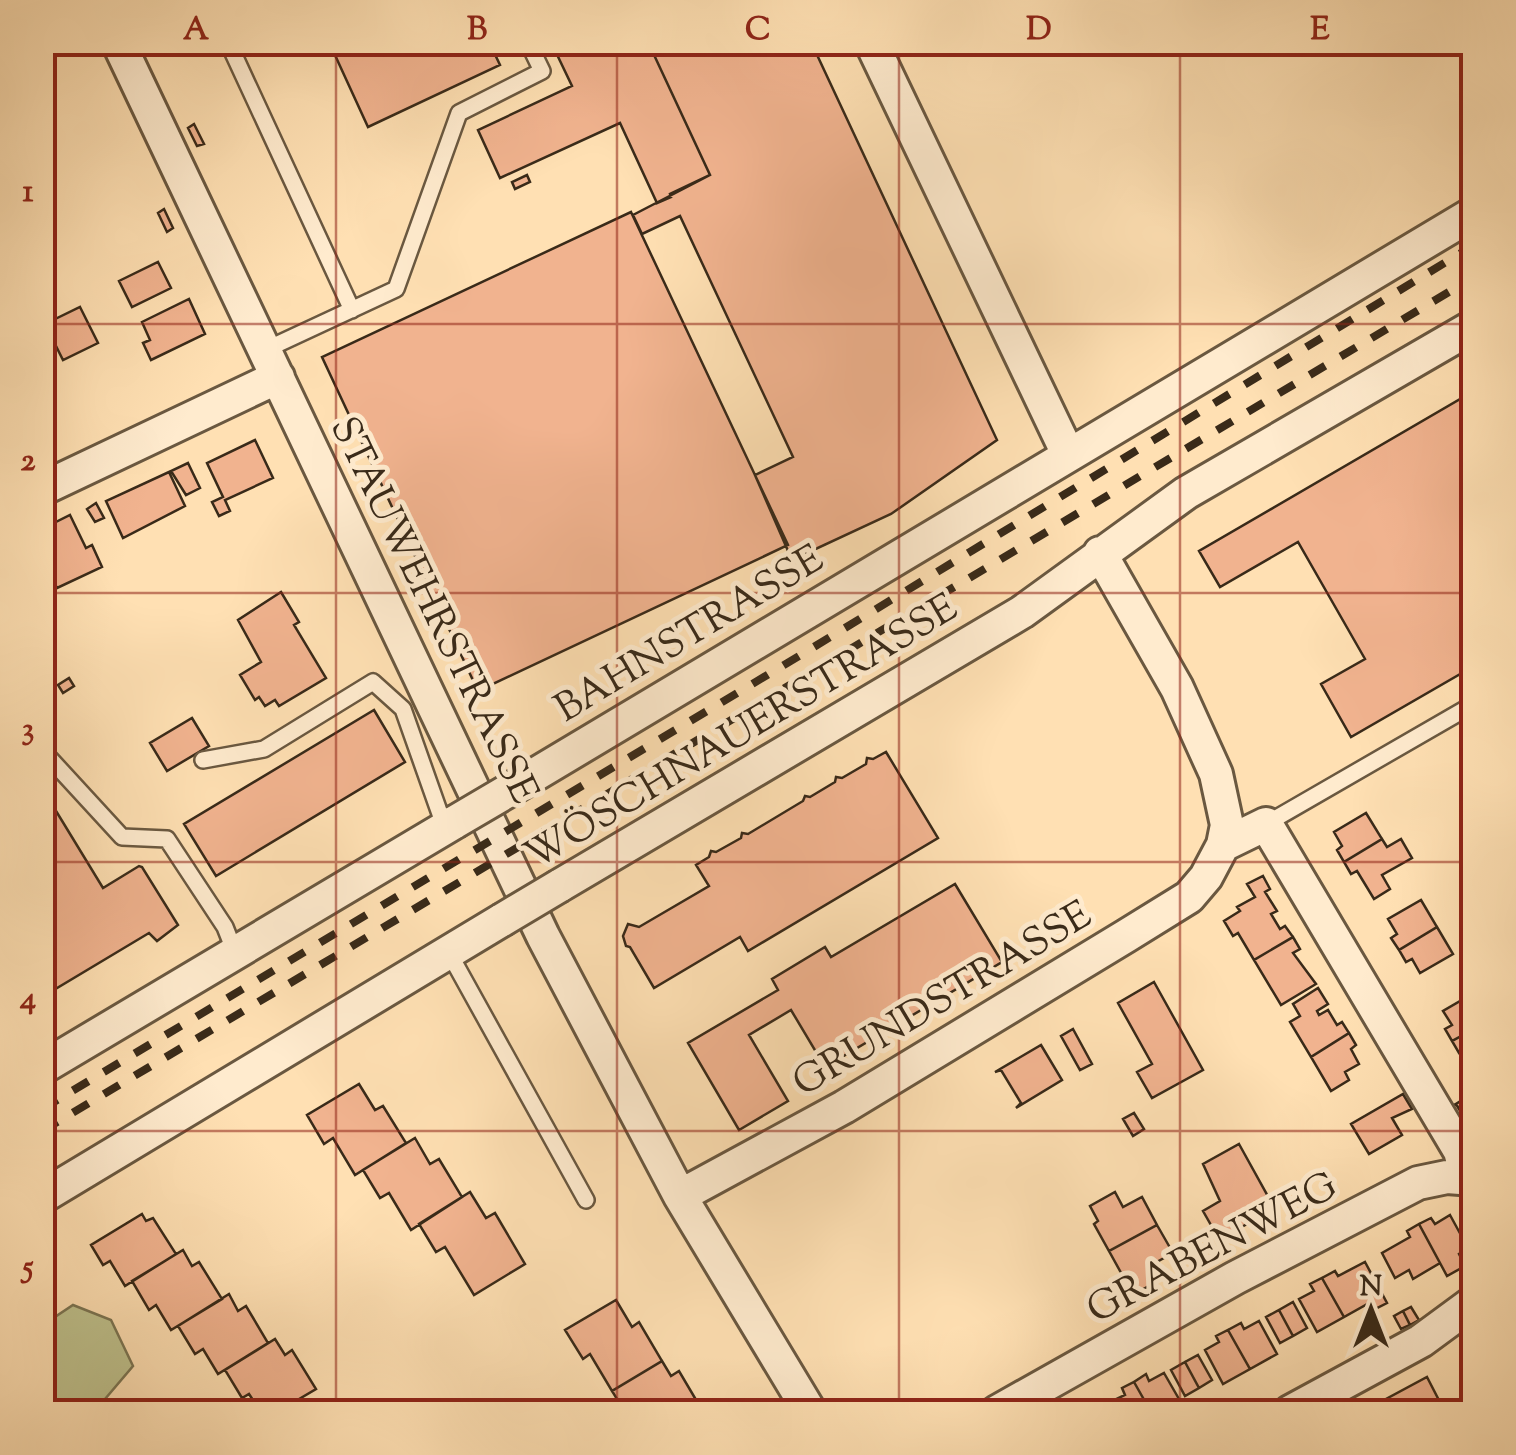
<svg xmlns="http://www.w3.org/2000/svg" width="1516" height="1455" font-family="'Sorts Mill Goudy',serif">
  <rect width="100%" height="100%" fill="#ffe0b3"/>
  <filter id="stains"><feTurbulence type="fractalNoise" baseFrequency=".002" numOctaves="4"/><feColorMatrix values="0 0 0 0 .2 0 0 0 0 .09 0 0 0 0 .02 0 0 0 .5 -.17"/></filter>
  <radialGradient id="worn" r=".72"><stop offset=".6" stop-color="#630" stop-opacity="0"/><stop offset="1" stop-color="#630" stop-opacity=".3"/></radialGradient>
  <path fill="#bfc28e" stroke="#7c7654" stroke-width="2.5" d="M73,1305L111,1320L133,1366L94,1412H43V1325Z"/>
  <path fill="#f1b38f" stroke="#392a19" stroke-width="2.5" d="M167,42H198L173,54Z
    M329,42H489L500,65L368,127Z
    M551,42H648L710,175L670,194L671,197L657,203L620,123L500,178L478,130L572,86Z
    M648,42H811L997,440L891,514L792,560L755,475L793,457L680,216L642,234L633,215L710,175Z
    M194,124L204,144L197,146L188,128Z
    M527,175L530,182L515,189L512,182Z
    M164,209L173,228L167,232L158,213Z
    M631,212L788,545L478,691L322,357Z
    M158,262L171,288L132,307L119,281Z
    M189,299L205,334L151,360L143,343L150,340L142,322Z
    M80,307L98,343L63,360L45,324Z
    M1474,391V666L1351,737L1321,684L1365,659L1298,542L1220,587L1199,551Z
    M255,440L273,478L225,500L230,511L219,516L212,502L223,497L207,463Z
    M188,463L200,488L186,495L171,471Z
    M169,472L185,506L123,538L106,501Z
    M96,503L104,518L95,522L87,509Z
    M70,515L86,548L92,545L102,567L57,588L42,558V529Z
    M281,592L299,622L294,625L326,678L279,706L275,700L265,706L259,697L255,700L240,675L261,662L238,620Z
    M69,678L74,686L63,693L58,685Z
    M374,710L405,762L216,876L184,824Z
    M192,718L209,746L167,771L150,743Z
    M886,752L938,838L748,951L740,937L654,988L630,947L626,946L623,936L628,924L639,927L709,886L696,865L709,857L711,851L716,852L741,838L742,833L748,834L803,801L805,796L810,797L835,782L836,777L842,778L866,764L867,758L873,759Z
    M42,788L103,888L139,866L142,867L178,925L157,941L149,933L42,997Z
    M1366,813L1382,839L1344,862L1337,850L1342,846L1334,832Z
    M1382,839L1387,847L1401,839L1412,858L1382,875L1390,889L1374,899L1357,871L1351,874L1344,862Z
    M1263,876L1270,889L1265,892L1277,911L1271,914L1280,929L1285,926L1293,937L1254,960L1238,933L1233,936L1224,921L1240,911L1237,907L1255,897L1247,884Z
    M955,884L1002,962L825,1067L791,1010L749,1035L788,1101L739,1130L688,1043L778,990L772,979L825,947L831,957Z
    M1421,900L1437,927L1399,950L1391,938L1397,934L1388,919Z
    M1437,927L1453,954L1420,973L1412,959L1406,962L1399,950Z
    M1293,937L1300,949L1293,953L1316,984L1281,1005L1254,960Z
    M1154,982L1203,1070L1152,1098L1137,1072L1152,1064L1118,1003Z
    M1318,988L1328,1004L1317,1011L1319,1015L1328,1010L1337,1025L1342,1022L1349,1033L1311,1057L1290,1022L1300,1016L1293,1004Z
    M1474,993V1029L1452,1041L1445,1029L1452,1025L1443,1011Z
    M1073,1029L1092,1064L1080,1070L1061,1036Z
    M1474,1029V1063L1465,1049L1459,1053L1452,1041Z
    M1349,1033L1356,1045L1351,1049L1359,1064L1345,1072L1349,1080L1331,1091L1311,1057Z
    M1041,1045L1062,1080L1016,1108L1021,1103L1001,1070L995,1072Z
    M359,1084L375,1110L383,1106L406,1143L355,1175L333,1138L324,1144L307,1115Z
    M1403,1094L1412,1109L1392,1118L1402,1135L1369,1154L1351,1124Z
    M1467,1097L1474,1107L1472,1130L1456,1104Z
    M1456,1104L1472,1130L1460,1137L1444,1110Z
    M1134,1113L1144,1129L1133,1136L1123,1119Z
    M415,1138L430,1164L439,1159L462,1197L411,1230L389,1193L380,1198L363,1170Z
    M1239,1144L1275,1209L1219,1239L1203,1211L1220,1201L1203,1164Z
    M470,1192L486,1218L495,1213L525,1264L474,1295L445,1247L436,1252L419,1224Z
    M1115,1192L1123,1207L1142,1197L1157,1225L1109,1251L1094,1224L1098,1221L1090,1206Z
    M142,1214L146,1221L153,1218L176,1254L125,1286L110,1261L103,1265L91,1245Z
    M1450,1215L1468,1248L1459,1254L1465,1266L1447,1276L1419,1224L1431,1218L1435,1224Z
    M1419,1224L1440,1263L1413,1279L1409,1270L1395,1278L1382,1253L1410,1237L1407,1231Z
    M1157,1225L1173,1253L1155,1263L1163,1278L1138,1292L1129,1277L1125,1280L1109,1251Z
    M183,1250L192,1266L199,1262L222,1299L171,1330L156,1305L149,1310L132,1281Z
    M1365,1262L1387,1303L1375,1309L1371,1302L1344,1317L1322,1278L1335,1271L1338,1276Z
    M1322,1278L1344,1317L1317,1332L1299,1299L1314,1291L1310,1284Z
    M229,1294L238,1311L246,1306L268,1343L218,1374L203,1349L195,1354L178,1326Z
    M616,1300L632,1327L639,1322L662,1361L612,1391L590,1354L583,1359L565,1330Z
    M1293,1302L1307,1328L1293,1336L1279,1310Z
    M1411,1307L1419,1320L1410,1325L1403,1311Z
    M1279,1310L1293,1336L1280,1343L1266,1317Z
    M1403,1311L1410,1325L1401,1329L1394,1316Z
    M1259,1321L1277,1354L1250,1369L1228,1330L1241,1323L1244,1329Z
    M1228,1330L1250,1369L1223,1384L1205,1350L1219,1342L1216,1336Z
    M275,1339L285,1355L292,1350L316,1389L277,1412H261L249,1394L242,1398L225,1370Z
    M1198,1355L1212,1380L1199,1388L1185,1362Z
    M662,1361L671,1376L679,1371L702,1410L697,1412H625L612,1391Z
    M1185,1362L1199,1388L1185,1396L1171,1370Z
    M1164,1373L1183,1406L1178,1409L1180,1412H1151L1134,1382L1146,1374L1149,1381Z
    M1427,1377L1445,1412H1393L1386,1399Z
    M1134,1382L1151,1412H1116L1110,1402L1125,1395L1122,1388Z"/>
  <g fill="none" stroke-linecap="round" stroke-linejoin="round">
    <defs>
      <path id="service" d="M228,42L352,310
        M265,350L396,289L459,113L542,71L528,42
        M42,750L122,837L167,839L225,927L236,955
        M203,760L264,749L373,682L403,709L445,828
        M1266,824L1474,704
        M448,951L586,1200"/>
      <path id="minor" d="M118,42L543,936L680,1196L810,1412
        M871,42L1068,454
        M42,489L278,377
        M511,789L1474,213
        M1223,845L1266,824L1460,1151L1467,1178
        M559,886L1022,612L1186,493L1474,326
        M42,1068L455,822
        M680,1196L844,1107L1126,936L1189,897L1206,877L1223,845L1227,825L1216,774L1177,688L1100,553
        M42,1197L502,920
        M997,1412L1235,1278L1418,1183L1447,1177L1474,1179
        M1290,1412L1421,1341L1474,1302"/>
    </defs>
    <use href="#service" stroke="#6a5840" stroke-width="20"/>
    <use href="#minor" stroke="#6a5840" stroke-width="38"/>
    <use href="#service" stroke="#ffebce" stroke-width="15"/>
    <use href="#minor" stroke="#ffebce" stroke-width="32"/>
    <path stroke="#392a19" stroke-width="8" stroke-dasharray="18 18" stroke-linecap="butt" d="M42,1109L799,656L1474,245
      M42,1131L1474,277"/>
    <defs>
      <path id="minor-bridge" d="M455,822L511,789
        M502,920L559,886"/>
    </defs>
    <use href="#minor-bridge" stroke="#6a5840" stroke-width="38" stroke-linecap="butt"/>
    <use href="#minor-bridge" stroke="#ffebce" stroke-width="32"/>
  </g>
  <path fill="none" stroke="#8f2418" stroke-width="2.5" stroke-opacity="0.55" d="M336,42V1412M617,42V1412M899,42V1412M1180,42V1412M42,324H1474M42,593H1474M42,862H1474M42,1131H1474"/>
  <g text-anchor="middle" stroke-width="10" stroke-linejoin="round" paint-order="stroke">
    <g font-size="40" fill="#392a19" stroke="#ffebce">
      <text transform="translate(436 609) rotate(64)" y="14">STAUWEHRSTRASSE</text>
      <text transform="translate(688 632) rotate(-31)" y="14">BAHNSTRASSE</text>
      <text transform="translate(740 730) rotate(-31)" y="14">WÖSCHNAUERSTRASSE</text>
      <text transform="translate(941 997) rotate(-31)" y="14">GRUNDSTRASSE</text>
      <text transform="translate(1211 1246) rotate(-28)" y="14">GRABENWEG</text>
    </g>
  </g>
  <rect width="1516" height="1455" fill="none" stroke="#ffe0b3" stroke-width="110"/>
  <g transform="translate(1371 1310)" stroke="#ffebce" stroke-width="8" paint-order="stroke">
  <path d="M0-8L18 38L0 25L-18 38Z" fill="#392a19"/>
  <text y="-15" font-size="28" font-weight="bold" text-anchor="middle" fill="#392a19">N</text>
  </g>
  <rect x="55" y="55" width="1406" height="1345" fill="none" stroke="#8f2418" stroke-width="4"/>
  <g font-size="32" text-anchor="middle" font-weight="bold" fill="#8f2418">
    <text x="196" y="39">A</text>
    <text x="477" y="39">B</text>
    <text x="758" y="39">C</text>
    <text x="1039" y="39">D</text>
    <text x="1320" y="39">E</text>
    <text x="28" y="201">1</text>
    <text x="28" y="470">2</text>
    <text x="28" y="739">3</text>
    <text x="28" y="1008">4</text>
    <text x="28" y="1277">5</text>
  </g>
  <rect width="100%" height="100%" filter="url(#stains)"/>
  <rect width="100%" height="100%" fill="url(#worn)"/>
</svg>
